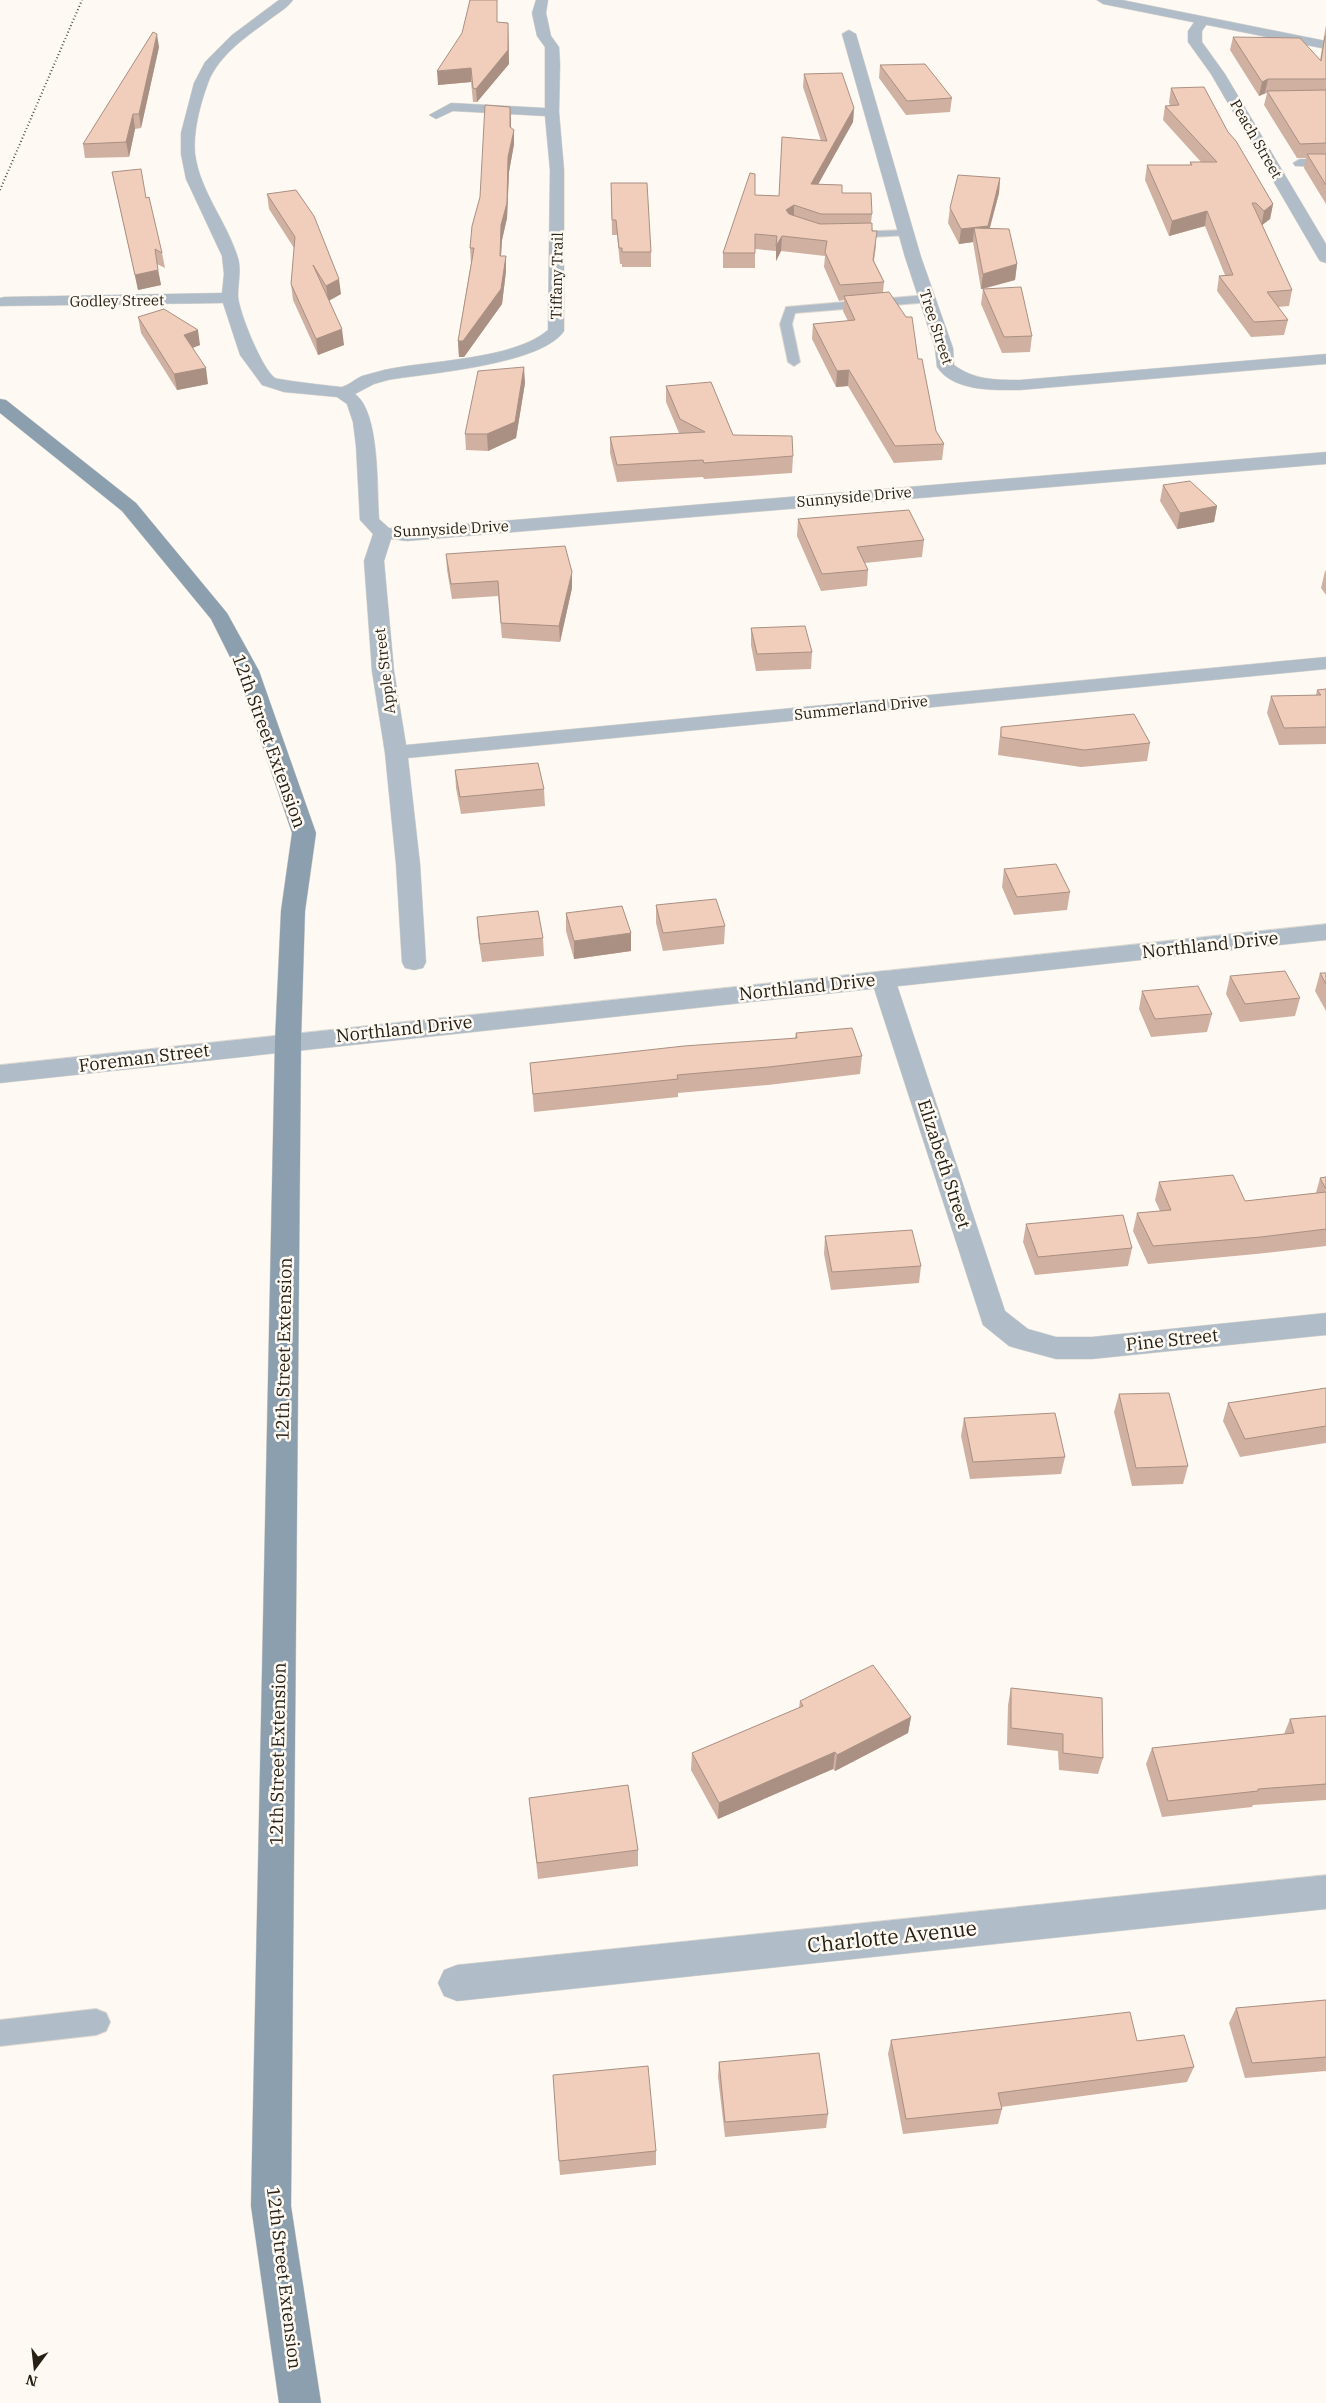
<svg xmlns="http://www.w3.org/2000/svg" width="1326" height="2403" font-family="'IBM Plex Serif',serif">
  <rect width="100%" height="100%" fill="#fefaf3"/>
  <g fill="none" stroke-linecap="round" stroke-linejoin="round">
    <defs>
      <path id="service" d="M906,230L910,231V235L851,238L845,235L851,232Z
        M927,295L933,299L931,302L795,313L792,324L800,362L794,366L788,362L780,324L786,307Z
        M96,2009L106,2013L110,2022L106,2031L96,2035L0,2046V2020Z"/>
      <path id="minor" d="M279,0H293C288,7 280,12 273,17C249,35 219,54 208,83C200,105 193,131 195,154C200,191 226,221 237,255C242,268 238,282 238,296C239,312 262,369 275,378C279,380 339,387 342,387C349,385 355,379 362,376C369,374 377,372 384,370C430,360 513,360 548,330L550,170L545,116L453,111L436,119L429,115L451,103L545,108V47L537,36L532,13L536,0H548L546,13L551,36L559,47L560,64L559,112L564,170V331C541,365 429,373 388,380L374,384L355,394C380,412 377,488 379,519L389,528L407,529L1326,452V464L407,541L391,539L384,561L394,671L406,745L1326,657V669L408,758L420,864L426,962L423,968L414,970L405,968L402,962L396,864L385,753L372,671L364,561L373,534L360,520L356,446L353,422L347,404L337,397L284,392L262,385L240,355L223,303L0,306V298L4,297L222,293L224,274L222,256L186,179L181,154V133L194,83L205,62L232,35Z
        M1202,17L1209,21L1202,31V42L1225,74L1326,244V263L1320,261L1318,258L1211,74L1188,42V31L1197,18Z
        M849,30L856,34L921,257L953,348L954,365C974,380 996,380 1020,380L1326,354V364L1020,390C994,390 954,392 937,367L935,348L905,257L842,34Z
        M1300,159H1326V167L1295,166L1293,163Z
        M883,971L892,973L895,979L1005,1311L1028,1329L1056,1337H1092L1326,1313V1335L1092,1359H1056L1019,1349L1009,1346L983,1325L871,979L874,973Z
        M1326,1875V1909L457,2001L444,1996L438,1983L444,1970L457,1965Z"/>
      <path id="tertiary" d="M1097,0H1122L1326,41V49L1103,4Z
        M1326,924V940L0,1083V1065Z"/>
      <path id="secondary" d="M0,399L6,400L136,503L227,613L259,671L316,833L305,911L301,1041L291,2206L321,2403H279L251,2206L275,1041L281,911L292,833L237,671L211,619L122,511L0,413Z"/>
    </defs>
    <use href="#service" stroke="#dcd7cf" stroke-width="2"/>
    <use href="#minor" stroke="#dcd7cf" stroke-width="1"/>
    <use href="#tertiary" stroke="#dcd7cf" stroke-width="1"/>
    <use href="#secondary" stroke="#dcd7cf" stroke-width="1"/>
    <use href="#service" fill="#b0bdc8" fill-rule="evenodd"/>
    <use href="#minor" fill="#b0bdc8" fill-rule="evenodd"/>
    <use href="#tertiary" fill="#b0bdc8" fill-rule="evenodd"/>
    <use href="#secondary" fill="#8b9faf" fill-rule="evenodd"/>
    <path stroke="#554f44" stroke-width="2" stroke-dasharray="1 2.5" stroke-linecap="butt" d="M0,190L82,0"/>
  </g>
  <path fill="#cfb0a1" d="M498,22L508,23L509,64L477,102H473L471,82L438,85Z
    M1326,25V204L1304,168L1306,158H1297L1264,105L1267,93L1259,96L1230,50L1233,37L1320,60Z
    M159,47L141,128L135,129L129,157L85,158L83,144Z
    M880,65L952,98L950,112L906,115L879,78Z
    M804,74L854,108L853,122L818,184L842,193L872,214L871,223L876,246L874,261L884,282L883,292L918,359L936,431L944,444L942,460L894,463L848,386L836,387L812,339L813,324L848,321L843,311L844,300L839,301L824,267L825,256L781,251L776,261V251L755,249V268H723V253L755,195L779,196L821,141L803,87Z
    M1171,88L1228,132L1273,204L1270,219L1262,225L1292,290L1289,306L1278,307L1288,320L1284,335L1251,337L1217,291L1219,276L1225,275L1205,226L1169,236L1145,180L1147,165H1190V162H1201L1163,120L1165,106H1170L1169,102Z
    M510,107L511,128L514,144L509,172L507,218L502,240L501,256H506V271L502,304L464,357H459L458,341L471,263L470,248Z
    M112,172L146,198L162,253L165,268L157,264L161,285L138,290Z
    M1000,178L999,193L990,228L1017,264L1015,280L983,289L1032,336L1030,352L1002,353L981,304L983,289H981L973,242L959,244L948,223L950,208Z
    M611,183L651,252V267H622V264H620L617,235H612Z
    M267,194L341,294L329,301L344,345L318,355L293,300L291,284L294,248L269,209Z
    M138,317L200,345L193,348L208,384L177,390L141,333Z
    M525,383L516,438L488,451L466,450L465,434Z
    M666,386L733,435L793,456L792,473L704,479L703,477L617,482L610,453V437L679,433L666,402Z
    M1163,485L1217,506L1214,522L1177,529L1160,501Z
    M798,519L924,540L922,557L865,563L868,570L867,586L821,591L797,536Z
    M446,554L572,588L560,642L502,638L498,596L452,599L447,570Z
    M1325,571H1326V595L1321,588Z
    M751,628L812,652L811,669L756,671L751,645Z
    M1326,689V744L1279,745L1267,713L1271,696L1316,695L1317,690Z
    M1001,727L1150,743L1147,761L1081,767L998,755L999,744Z
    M455,770L544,789L545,806L461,814L456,788Z
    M1004,869L1070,892L1067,910L1014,915L1002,887Z
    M656,905L725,926L724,944L663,951L656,923Z
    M566,913L631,951L574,959L566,931Z
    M477,917L543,938L544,956L482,962L478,935Z
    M1320,973H1326V1011L1315,991Z
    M1230,976L1300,998L1295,1016L1240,1022L1226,994Z
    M1142,991L1212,1014L1207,1032L1151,1037L1139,1009Z
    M796,1033L862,1056L860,1074L768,1085L678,1093V1097L534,1112L530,1063L795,1038Z
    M1326,1177V1246L1256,1254L1148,1264L1133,1231L1137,1213L1160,1211L1155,1200L1159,1182L1245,1201L1316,1193L1320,1178Z
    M1026,1224L1132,1248L1128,1266L1035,1275L1023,1242Z
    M825,1236L921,1266L919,1283L831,1290L824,1254Z
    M1326,1388V1443L1240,1457L1223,1421L1228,1403Z
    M1119,1394L1188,1466L1183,1484L1132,1486L1114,1412Z
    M964,1418L1065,1457L1061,1474L970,1479L961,1436Z
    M1011,1688L1103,1758L1098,1774L1059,1770L1058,1751L1007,1745L1008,1705Z
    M800,1701L911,1717L908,1733L835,1771L833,1769L718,1819L691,1770L692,1753L799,1708Z
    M1326,1716V1800L1253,1805L1252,1807L1162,1817L1146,1764L1152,1748L1284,1734L1290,1719Z
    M529,1798L638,1850V1866L538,1879Z
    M1326,2000V2071L1245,2078L1229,2023L1236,2008Z
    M891,2040L1137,2041L1194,2067L1187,2082L1001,2107L1002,2109L998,2124L903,2134L888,2054Z
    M719,2062L828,2114L826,2128L725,2137L718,2077Z
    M553,2075L656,2151V2165L560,2175Z"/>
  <path fill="#a99083" d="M508,23L509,64L477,102L476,89Z
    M157,34L159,47L141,128L139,114Z
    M471,68V82L438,85L437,71Z
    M1268,79L1265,93L1259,96L1262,82Z
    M510,107L511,121L510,141Z
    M854,108L853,122L810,199L811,184Z
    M133,114L135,129L129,157L126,142Z
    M514,130V144L509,172L507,218L502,240L500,271V256L501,225L508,157Z
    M1000,178L999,193L986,241L974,228L973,242L959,244L961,229Z
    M1273,204L1270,219L1261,226L1264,211Z
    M794,205V220L786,210Z
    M1207,211L1205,226L1169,236L1172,221Z
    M782,236L781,251L776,261V246Z
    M506,256V271L502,304L464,357H459L458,341Z
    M1017,264L1015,280L981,289L983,274Z
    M158,270L161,285L138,290L135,275Z
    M339,279L341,294L328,301L326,286Z
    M342,329L344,345L318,355L316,339Z
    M198,330L200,345L186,350L184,335Z
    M524,367L525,383L516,438L488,451L487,434Z
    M206,368L208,384L177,390L174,374Z
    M849,370L848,386L836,387L837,371Z
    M1217,506L1214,522L1177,529L1180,513Z
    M572,572V588L560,642L559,626Z
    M631,933V951L574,959V941Z
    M911,1717L908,1733L835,1771L837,1755Z
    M835,1752L833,1769L718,1819L719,1803Z"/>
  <path fill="#f1cdbb" stroke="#a99083" d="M470,0H497V22L508,23V50L476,89L473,88L471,68L437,71L462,33Z
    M153,32L157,34L139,114H133L126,142L83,144Z
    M1325,36H1326V79H1268L1262,82L1233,37L1300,38L1321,61Z
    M925,64L952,98L907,101L880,65Z
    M842,73L854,108L811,184L842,185V193H871L872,214H821L794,205L786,210L789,214L820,224L872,223V231H877L873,260L884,282L840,285L825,252L827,241L782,236L776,246L777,236L755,234V253H723L750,173L755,174V195L779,196L782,137L827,141L804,74Z
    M1204,87L1228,132L1236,141L1273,204L1264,211L1256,203H1252L1292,290L1267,292L1288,320L1254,322L1219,276L1233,275L1207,211L1172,221L1147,165H1192L1190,162H1217L1165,106L1179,105L1171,88Z
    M1326,90V143L1300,144L1267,91Z
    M485,105L510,107V127L514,130L508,157L507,203L501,225L500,256H506L501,289L463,341H458L474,248H470L472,226L480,197Z
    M1307,154H1326V185Z
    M141,169L146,198L149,197L162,253L155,249L158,270L135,275L112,172Z
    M958,175L1000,178L988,226L961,229L950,208Z
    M611,183H647L651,252H622V248H619L616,220H612Z
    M296,190L314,216L339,279L326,286L313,265L342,329L316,339L291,284L295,237L267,194Z
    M974,228L1009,229L1017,264L983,274Z
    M1021,287L1032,336L1004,337L983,289Z
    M889,292L906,317H912L918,359H922L936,431L944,444L895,446L849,370L837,371L813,324L855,320L844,296Z
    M164,309L198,330L184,335L206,368L174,374L138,317Z
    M524,367L515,422L487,434H465L478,371Z
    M711,382L733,435L792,436L793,456L704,463L703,460L617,465L610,437L705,432L680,419L666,386Z
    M1190,481L1217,506L1180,513L1163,485Z
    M909,510L924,540L857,547L868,570L822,574L798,519Z
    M565,546L572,572L559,626L501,623L498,581L451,584L446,554Z
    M805,626L812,652L757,654L751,628Z
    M1326,689V727L1284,728L1271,696L1321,695L1317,690Z
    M1134,714L1150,743L1084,750L1001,737V727Z
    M538,763L544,789L460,797L455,770Z
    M1056,864L1070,892L1017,897L1004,869Z
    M716,899L725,926L663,933L656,905Z
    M622,906L631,933L574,941L566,913Z
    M538,911L543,938L480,944L477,917Z
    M1285,971L1300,998L1245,1004L1230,976Z
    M1320,973H1326V984Z
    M1198,986L1212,1014L1155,1019L1142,991Z
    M852,1028L862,1056L769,1067L677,1075L678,1079L533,1094L530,1063L684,1046L797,1038L796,1033Z
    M1233,1175L1245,1201L1326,1192V1229L1261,1237L1153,1246L1137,1213L1171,1210L1159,1182Z
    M1326,1177V1189L1320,1178Z
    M1123,1215L1132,1248L1038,1257L1026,1224Z
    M912,1230L921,1266L832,1272L825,1236Z
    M1326,1388V1426L1245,1439L1228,1403Z
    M1169,1393L1188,1466L1136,1468L1119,1394Z
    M1055,1413L1065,1457L973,1462L964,1418Z
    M873,1665L911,1717L837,1755L835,1752L719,1803L692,1753L803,1706L800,1701Z
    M1011,1688L1102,1698L1103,1758L1063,1753V1734L1011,1728Z
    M1326,1716V1784L1258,1789V1791L1168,1801L1152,1748L1294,1733L1290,1719Z
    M628,1785L638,1850L537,1863L529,1798Z
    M1326,2000V2057L1252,2063L1236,2008Z
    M1130,2012L1137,2041L1184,2035L1194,2067L998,2093L1002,2109L906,2119L891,2040Z
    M819,2053L828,2114L725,2122L719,2062Z
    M648,2066L656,2151L559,2161L553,2075Z"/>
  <g text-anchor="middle" stroke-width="5" stroke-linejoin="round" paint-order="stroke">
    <g font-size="15" fill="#272014" stroke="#fefaf3">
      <text transform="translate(1256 139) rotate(60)" y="5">Peach Street</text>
      <text transform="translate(557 276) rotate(-89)" y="5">Tiffany Trail</text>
      <text transform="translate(117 301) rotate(-1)" y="5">Godley Street</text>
      <text transform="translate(936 327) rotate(72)" y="5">Tree Street</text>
      <text transform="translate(854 497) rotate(-5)" y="5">Sunnyside Drive</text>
      <text transform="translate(451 529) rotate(-3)" y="5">Sunnyside Drive</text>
      <text transform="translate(385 671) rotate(-97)" y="5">Apple Street</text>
      <text transform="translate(861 708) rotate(-6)" y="5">Summerland Drive</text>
    </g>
    <g font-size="18" fill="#272014" stroke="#fefaf3">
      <text transform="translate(269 741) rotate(70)" y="6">12th Street Extension</text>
      <text transform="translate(1210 945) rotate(-6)" y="6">Northland Drive</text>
      <text transform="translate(807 987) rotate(-6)" y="6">Northland Drive</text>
      <text transform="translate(404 1029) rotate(-6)" y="6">Northland Drive</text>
      <text transform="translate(144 1058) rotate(-7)" y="6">Foreman Street</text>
      <text transform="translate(944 1164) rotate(72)" y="6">Elizabeth Street</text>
      <text transform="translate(1172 1340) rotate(-6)" y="6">Pine Street</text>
      <text transform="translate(284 1349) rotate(-89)" y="6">12th Street Extension</text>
      <text transform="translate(278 1754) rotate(-89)" y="6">12th Street Extension</text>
      <text transform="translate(284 2278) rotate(83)" y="6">12th Street Extension</text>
    </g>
    <g font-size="21" fill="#272014" stroke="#fefaf3">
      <text transform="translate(892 1937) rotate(-6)" y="7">Charlotte Avenue</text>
    </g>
  </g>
  <g transform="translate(35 2368) rotate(195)" stroke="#fefaf3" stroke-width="4" paint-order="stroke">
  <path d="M0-4L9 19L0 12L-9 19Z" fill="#272014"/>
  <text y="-8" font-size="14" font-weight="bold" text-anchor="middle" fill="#272014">N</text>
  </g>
</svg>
